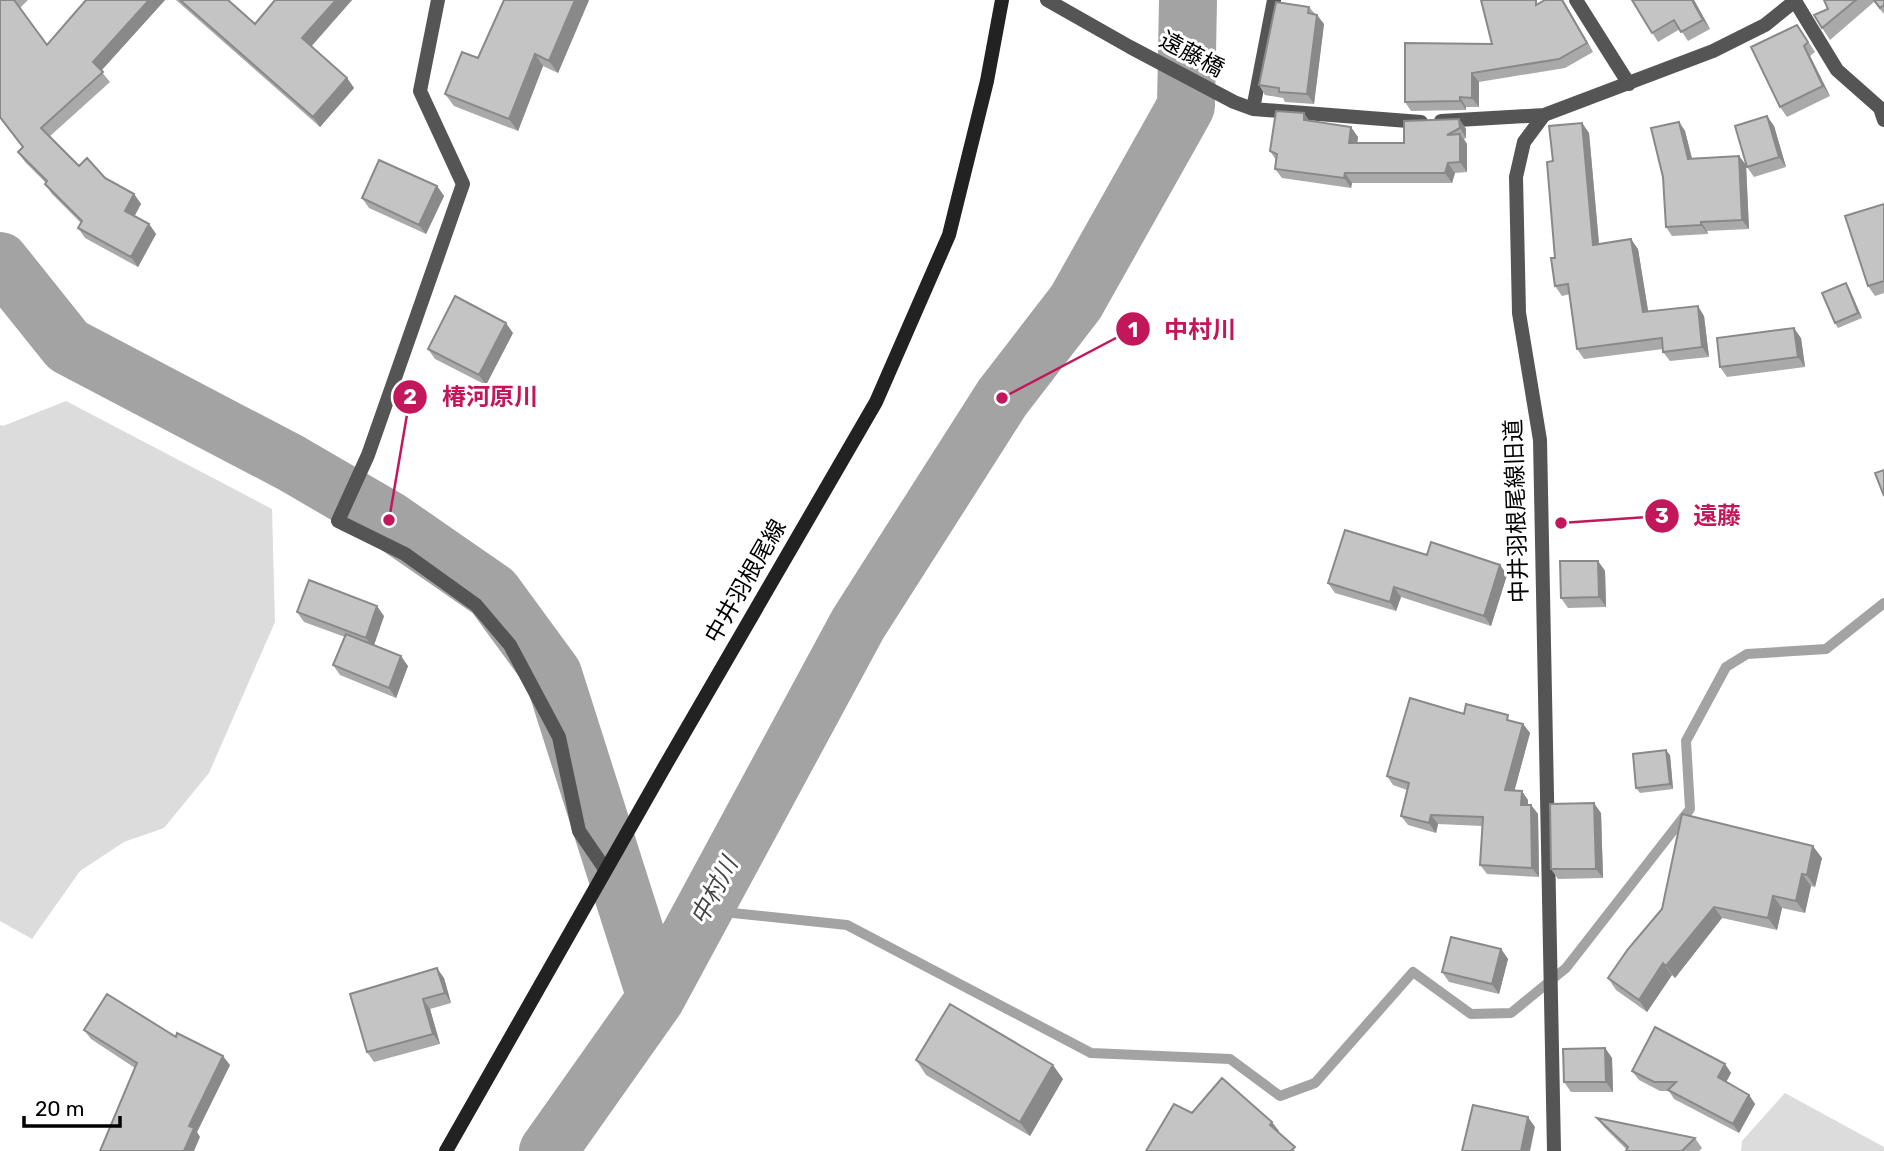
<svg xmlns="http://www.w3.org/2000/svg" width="1884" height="1151" font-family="Rubik,'Noto Sans JP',sans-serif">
  <rect width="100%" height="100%" fill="#fff"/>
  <path fill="#dcdcdc" d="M66,401L272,509L275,622L209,773L164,828L124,842L80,871L32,939L0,921V425L3,426Z
    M1785,1093L1884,1147V1151H1741L1742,1141Z"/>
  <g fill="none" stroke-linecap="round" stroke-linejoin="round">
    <path stroke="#a3a3a3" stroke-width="10" d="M704,910L847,925L1091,1053L1230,1059L1280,1096L1315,1083L1413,972L1471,1014L1511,1013L1566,968L1690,809L1686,741L1726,667L1747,654L1826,649L1884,603"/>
    <path stroke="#a3a3a3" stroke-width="58" d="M0,261L68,346L291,463L389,520L493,592L553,674L656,998
      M548,1151L656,998L858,624L1002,398L1076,302L1180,117L1186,106L1188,0"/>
    <path stroke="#555" stroke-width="14" d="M438,0L420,91L463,184L368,455L338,521L405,554L476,605L510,645L559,737L579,831L605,869
      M1047,0L1130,47L1234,102L1253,109L1421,122
      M1576,0L1629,84
      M1795,1L1837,70L1880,108L1884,120
      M1253,109L1274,0
      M1441,121L1544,115
      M1554,1151L1540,440L1519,313L1516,177L1524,142L1544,115L1713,51L1765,25L1796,0"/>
    <path stroke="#222" stroke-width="14" d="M446,1151L665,766L876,402L949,235L987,81L1002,0"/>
  </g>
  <path fill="#a9a9a9" d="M0,0H28L20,8L47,45L165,0L101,71L110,82L49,137L79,166L105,178L134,194L141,204L134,216L149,224L156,234L138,267L85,238L78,228L81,223L52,194L45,184L46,183L25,162L18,152L22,147L0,118Z
    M176,0H228L255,24L275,0H352L311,46L347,78L354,88L320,127Z
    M589,0L558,73L543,66L518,131L454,106L445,94L478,58Z
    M1545,0H1563L1593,52L1565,68L1479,82V107H1466V110L1411,111L1405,102L1492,44Z
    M1632,0H1694L1710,29L1688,41L1680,29L1658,42Z
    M1824,0H1884V14L1874,2L1830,40L1822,28L1828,9Z
    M1309,7L1324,24L1314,104L1285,102L1283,98L1265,95L1259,85Z
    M1804,35L1815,52L1810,56L1830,96L1787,117L1780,107Z
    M1767,116L1774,126L1786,167L1754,177L1747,167Z
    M1459,119L1466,129V138L1464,139L1467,144V172L1455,173L1452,183H1352L1351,188L1282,178L1275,169L1276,160L1270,151L1310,121L1358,137L1357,143H1404Z
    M1679,122L1685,131L1692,158L1739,156L1746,165L1749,229L1707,231L1708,234L1672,236L1666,227Z
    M1582,123L1589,133L1599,244L1638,249L1648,312L1704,316L1709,357L1670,361L1663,352V349L1584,359L1577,349L1570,294L1562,296L1555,286L1553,161Z
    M437,186L444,196L426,234L369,208L362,198Z
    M1884,204V293L1875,296L1868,286Z
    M1846,283L1849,288L1862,318L1838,328L1835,323Z
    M513,333L486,385L435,359L428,349Z
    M1801,338L1805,367L1727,377L1720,367Z
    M1427,555L1500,565L1507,575L1491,626L1401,597L1396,611L1335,593L1328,583Z
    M1598,561L1605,571L1606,607L1568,608L1561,598Z
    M297,612L384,616L374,645L408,666L396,698L340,675L333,665L345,637L304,622Z
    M1464,714L1512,721L1523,724L1530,733L1514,791L1528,800V805H1531L1538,814L1539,877L1487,874L1480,865L1482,826L1438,824L1436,833L1408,825L1401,816L1407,790L1393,785L1387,776Z
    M1670,755L1673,789L1640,793L1636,788Z
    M1601,813L1603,878L1558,879L1551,869Z
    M1822,858L1815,887L1811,886L1805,913L1782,908L1777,930L1722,918L1675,978L1672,975L1647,1012L1616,990L1608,978L1662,909Z
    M1501,949L1508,959L1499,994L1449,982L1442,972Z
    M444,978L451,1003L430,1009L440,1044L374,1062L367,1052Z
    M84,1030L176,1037L230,1065L197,1132L200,1137L135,1068L91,1039Z
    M1605,1048L1612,1058L1613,1092H1571L1564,1082Z
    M916,1060L1063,1079L1030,1136L926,1075Z
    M1725,1064L1731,1073L1726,1082L1749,1095L1755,1104L1739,1133L1674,1099L1669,1091H1660L1639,1080L1632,1071Z
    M1597,1118L1695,1138L1702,1148L1699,1151H1626L1627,1150L1604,1127Z"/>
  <path fill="#898989" d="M149,0H165L100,72L93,62Z
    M336,0H352L310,48L302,38Z
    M575,0H589L558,73L549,61Z
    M1562,0H1563L1593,52L1587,43Z
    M1692,0H1694L1710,29L1703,20Z
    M1317,15L1324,24L1314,104L1307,94Z
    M1804,46L1810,56L1830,96L1823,86Z
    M535,54L543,66L518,131L509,119Z
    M1472,73L1479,82V107L1472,98Z
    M347,78L354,88L320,127L313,117Z
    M1460,97L1466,107V110L1460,101Z
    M1304,113L1311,123L1304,120Z
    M1767,116L1774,126L1786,167L1779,157Z
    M1459,119L1466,129V138L1460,128Z
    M1679,122L1685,131L1694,168L1688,159Z
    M1582,123L1589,133L1600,255L1593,245Z
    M1351,127L1358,137L1356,153L1349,143Z
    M1460,134L1467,144V172L1460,162Z
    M1739,156L1746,165L1749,229L1742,220Z
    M1448,163L1455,173L1452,183L1445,173Z
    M1345,173L1352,183L1351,188L1344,178Z
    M437,186L444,196L426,234L419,225Z
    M134,194L141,204L132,221L125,211Z
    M1701,222L1707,231L1708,234L1701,225Z
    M149,224L156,234L138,267L131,257Z
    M1631,239L1638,249L1650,322L1643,312Z
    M1846,283L1849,288L1862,318L1858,313Z
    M1698,306L1704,316L1709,357L1702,347Z
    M506,323L513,333L486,385L479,375Z
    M1794,328L1801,338L1805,367L1798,357Z
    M1598,561L1605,571L1606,607L1599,597Z
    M1500,565L1507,575L1491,626L1484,616Z
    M1394,587L1401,597L1396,611L1390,602Z
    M377,606L384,616L373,648L366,638Z
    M401,656L408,666L396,698L389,688Z
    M1523,724L1530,733L1512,800L1505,790Z
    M1666,750L1670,755L1673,789L1670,784Z
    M1522,791L1528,800V814L1521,805Z
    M1594,803L1601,813L1603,878L1596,869Z
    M1531,805L1538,814L1539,877L1532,868Z
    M1431,815L1438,824L1436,833L1429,823Z
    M1813,846L1822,858L1815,887L1807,875Z
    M1802,874L1811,886L1805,913L1796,901Z
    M1773,896L1782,908L1777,930L1768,918Z
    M1714,907L1722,918L1675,978L1666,966Z
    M1501,949L1508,959L1499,994L1492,984Z
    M1663,963L1672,975L1647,1012L1639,1000Z
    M437,968L444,978L451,1003L445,993Z
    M423,999L430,1009L440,1044L433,1034Z
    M1605,1048L1612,1058L1613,1092L1606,1082Z
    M223,1056L230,1065L197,1132L200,1137L194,1151H184L189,1126Z
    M1725,1064L1731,1073L1724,1086L1718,1077Z
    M1053,1065L1063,1079L1030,1136L1020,1122Z
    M1749,1095L1755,1104L1739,1133L1733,1124Z
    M1528,1117L1535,1127L1530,1151H1521Z
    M1272,1122L1279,1131L1277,1134L1270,1125Z"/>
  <path fill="#c4c4c4" stroke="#898989" stroke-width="2" d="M0,0H14L47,45L86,0H149L93,62L103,72L41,128L79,166L87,158L105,178L134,194L125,211L149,224L131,257L78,228L82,221L45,184L47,181L18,152L23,147L0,117Z
    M180,0H228L255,24L275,0H336L302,38L347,78L313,117Z
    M504,0H575L549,61L535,54L509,119L445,94L462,52L478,58Z
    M1481,0H1536V5L1545,0H1562L1587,43L1559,59L1472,73V98L1460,97V101L1405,102V43L1492,44Z
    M1632,0H1692L1703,20L1681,32L1674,20L1652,33Z
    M1824,0H1856L1822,28L1814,15L1828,9Z
    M1874,0H1884V5L1880,8Z
    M1276,2L1309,7L1308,13L1317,15L1307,94L1279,92V88L1259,85Z
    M1797,25L1808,42L1804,46L1823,86L1780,107L1751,47Z
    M1276,111L1304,113V120L1351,127L1349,143H1404V121L1459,119L1460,128L1447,135L1460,134V162L1448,163L1445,173H1345L1344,178L1275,169L1277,154L1270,151Z
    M1767,116L1779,157L1747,167L1735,126Z
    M1679,122L1688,159L1739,156L1742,220L1701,222V225L1666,227L1663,177L1651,128Z
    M1582,123L1593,245L1631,239L1643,312L1698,306L1702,347L1663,352L1662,338L1577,349L1568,284L1555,286L1551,258H1555L1547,162L1553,161L1549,126Z
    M379,160L437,186L419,225L362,198Z
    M1884,204V281L1868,286L1845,216Z
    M1846,283L1858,313L1835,323L1822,293Z
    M455,296L506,323L479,375L428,349Z
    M1794,328L1798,357L1720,367L1717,338Z
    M1884,470V496L1875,473Z
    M1345,530L1427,555L1431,542L1500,565L1484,616L1394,587L1390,602L1328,583Z
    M1560,561H1598L1599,597L1561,598Z
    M309,580L377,606L366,638L297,612Z
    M346,634L401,656L389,688L333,665Z
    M1410,698L1464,714L1466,704L1508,715L1507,720L1523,724L1505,790L1522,791L1521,805H1531L1532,868L1480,865L1483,817L1431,815L1429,823L1401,816L1409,783L1387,776Z
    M1666,750L1670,784L1636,788L1633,754Z
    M1594,803L1596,869H1551L1550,804Z
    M1682,814L1813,846L1807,875L1802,874L1796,901L1773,896L1768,918L1714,907L1666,966L1663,963L1639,1000L1608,978L1628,949L1662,909Z
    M1451,937L1501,949L1492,984L1442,972Z
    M437,968L445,993L423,999L433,1034L367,1052L350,994Z
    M107,994L176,1037L177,1033L223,1056L189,1126L194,1128L184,1151H100L137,1063L84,1030Z
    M950,1004L1053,1065L1020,1122L916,1060Z
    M1655,1027L1725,1064L1718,1077L1749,1095L1733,1124L1668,1090L1676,1082H1654L1632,1071Z
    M1605,1048L1606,1082H1564L1563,1049Z
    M1222,1078L1272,1122L1270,1125L1295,1147L1292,1150L1294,1151H1146L1174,1104L1192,1113Z
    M1473,1105L1528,1117L1521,1151H1462Z
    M1597,1118L1695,1138L1682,1151H1626L1628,1147Z"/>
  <g text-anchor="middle" stroke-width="6" stroke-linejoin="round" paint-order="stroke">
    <g font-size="23" fill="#000" stroke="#fff">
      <text transform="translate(1192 54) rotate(28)" y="8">遠藤橋</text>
      <text transform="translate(1516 511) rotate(-92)" y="8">中井羽根尾線旧道</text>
      <text transform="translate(745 581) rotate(-60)" y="8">中井羽根尾線</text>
    </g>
    <g font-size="24" font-style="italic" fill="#444" stroke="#fff">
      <text transform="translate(714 891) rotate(-62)" y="8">中村川</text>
    </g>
  </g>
  <path fill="none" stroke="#c2185b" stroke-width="2.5" d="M1002 398L1133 329M389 520L410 397M1561 523L1662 516"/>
  <g fill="#c2185b" stroke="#fff" stroke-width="2.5">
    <circle cx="1002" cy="398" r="7"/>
    <circle cx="389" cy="520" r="7"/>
    <circle cx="1561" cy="523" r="7"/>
    <circle cx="1133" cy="329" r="18"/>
    <circle cx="410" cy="397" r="18"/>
    <circle cx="1662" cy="516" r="18"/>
  </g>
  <g font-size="21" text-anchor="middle" font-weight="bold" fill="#fff">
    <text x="1133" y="337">1</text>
    <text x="410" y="404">2</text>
    <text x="1662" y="523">3</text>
  </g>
  <g font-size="24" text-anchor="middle" font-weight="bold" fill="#c2185b" stroke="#fff" stroke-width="6" stroke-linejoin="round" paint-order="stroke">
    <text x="1200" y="338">中村川</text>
    <text x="490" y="405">椿河原川</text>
    <text x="1717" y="524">遠藤</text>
  </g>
  <path d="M24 1116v10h96v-10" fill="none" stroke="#000000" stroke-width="3.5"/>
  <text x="35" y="1116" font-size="21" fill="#000000" stroke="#ffffff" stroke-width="5" paint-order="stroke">20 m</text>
</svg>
